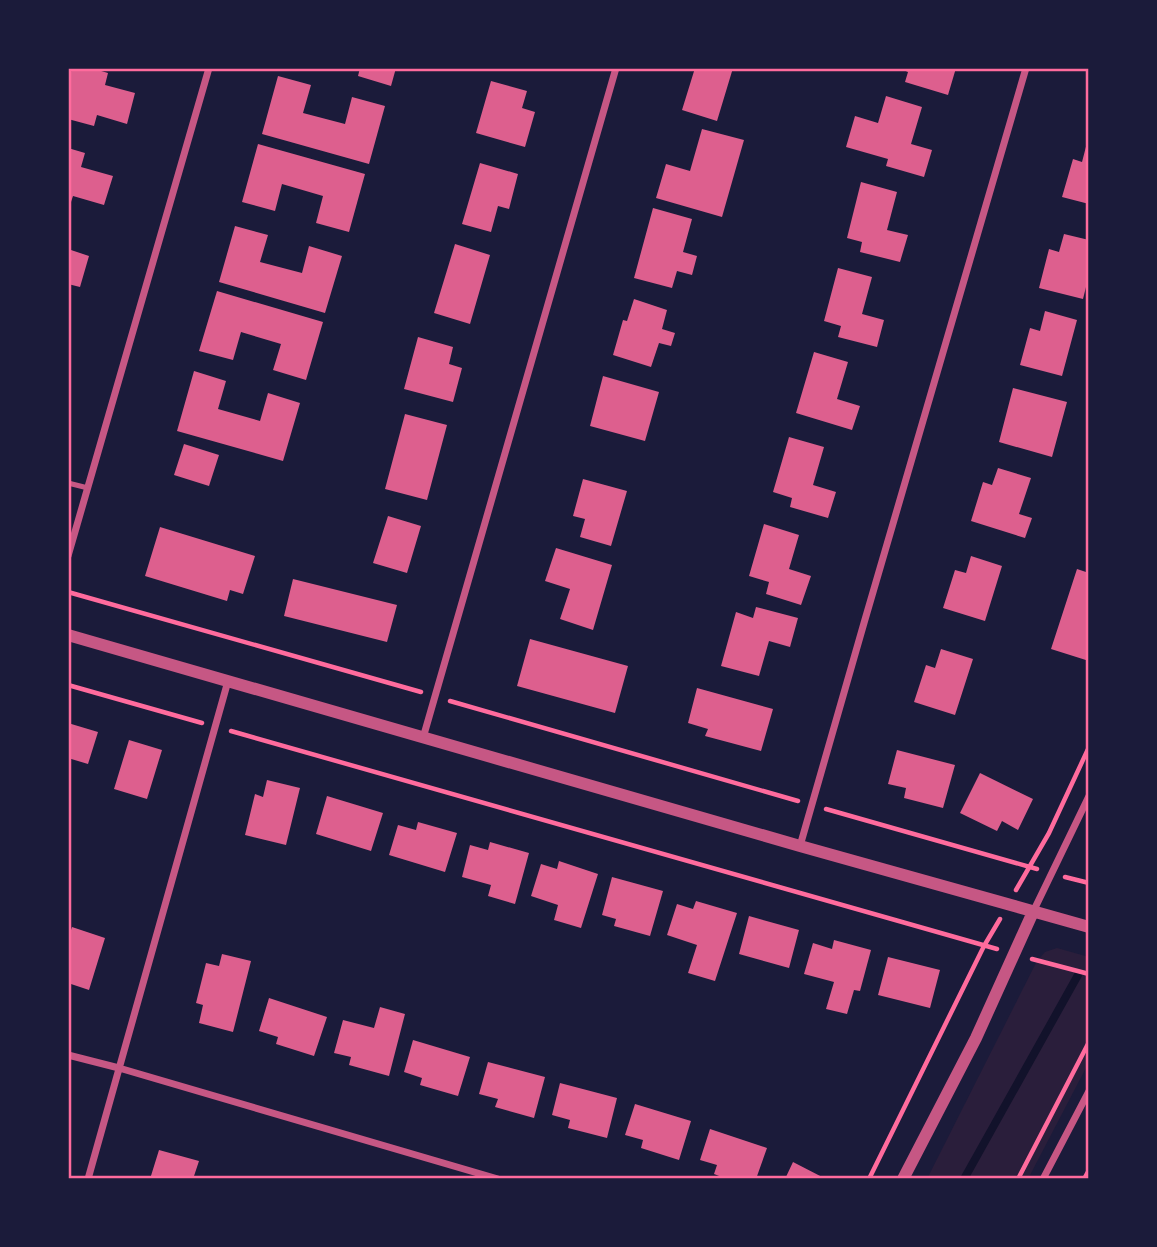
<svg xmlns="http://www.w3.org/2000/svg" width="1157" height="1247" font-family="'Noto Serif',serif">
  <rect width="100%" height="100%" fill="#1b1b3a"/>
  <path fill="#2a1e3b" d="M1057,948L1089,957V1062L1028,1179H927L1037,961L1045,952Z"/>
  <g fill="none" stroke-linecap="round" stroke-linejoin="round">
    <path stroke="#12122b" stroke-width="8" d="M964,1179L1078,975"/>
  </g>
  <path fill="#dd5f8e" d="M72,68H91L108,73L105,85L135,93L127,124L97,115L94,126L68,119V83Z
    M360,68H396L391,86L358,76Z
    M695,68H733L717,121L682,110Z
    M899,68H956L948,95L905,82L908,72Z
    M278,76L311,85L303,113L345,124L352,97L385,106L369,164L262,134Z
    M491,81L527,91L522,108L535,112L525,147L476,133Z
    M886,96L922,107L911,144L932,150L924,177L886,166L888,159L846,147L855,116L878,123Z
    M702,129L744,140L722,217L656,198L666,164L690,171Z
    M1088,139H1089V204L1062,197L1073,159L1082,162Z
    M258,144L365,174L349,232L316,223L323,196L282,184L275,211L242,202Z
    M68,148L85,153L81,167L113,176L104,205L73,196L68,211Z
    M480,163L518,174L509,209L498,206L491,232L462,224Z
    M861,182L897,192L887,230L908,235L900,262L860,252L862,242L847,238Z
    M653,208L692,219L683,252L697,256L692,275L677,271L672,288L634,278Z
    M235,226L268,235L260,262L302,273L309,246L342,256L325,313L219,282Z
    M1064,234L1089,240V275L1083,299L1039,288L1049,249L1059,252Z
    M455,244L490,255L470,324L434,313Z
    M68,249L89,256L80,287L68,284Z
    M838,268L872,277L862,314L884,320L877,347L838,337L841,326L824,321Z
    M217,291L323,322L306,380L273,370L281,344L241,332L233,360L199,351Z
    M634,299L667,310L662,329L675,333L671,346L659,343L651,367L613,355L623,320L627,321Z
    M1045,311L1077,320L1062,376L1020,365L1030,328L1040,331Z
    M418,337L453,347L449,364L462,368L453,402L404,389Z
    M814,352L848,362L837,399L860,406L852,430L796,413Z
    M194,371L226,381L218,409L260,421L268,393L300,403L283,461L177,431Z
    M603,376L659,392L645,441L590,426Z
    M1013,388L1067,402L1052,457L999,442Z
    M405,414L447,425L427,500L385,489Z
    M789,437L824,447L813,485L836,492L828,518L790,507L792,498L773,492Z
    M184,444L219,455L209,486L174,475Z
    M998,468L1031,478L1019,514L1032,518L1025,538L971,521L983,482L992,485Z
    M583,479L627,491L611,546L580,537L585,519L573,516Z
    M388,516L421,526L407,573L373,563Z
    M764,524L799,535L789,569L811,576L801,605L766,594L769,582L749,576Z
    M160,527L255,556L243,594L230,590L227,601L145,576Z
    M556,548L612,565L593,630L560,619L570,589L545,581Z
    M971,556L1002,566L985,621L943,608L955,570L966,573Z
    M1077,569L1089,573V661L1051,649Z
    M293,579L397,605L387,642L284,616Z
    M756,607L798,618L790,647L769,641L759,676L721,666L736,612L753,618Z
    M530,639L628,666L615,713L517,686Z
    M941,649L973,659L955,715L914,702L926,665L935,668Z
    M697,688L773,709L761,751L705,736L708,729L688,723Z
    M68,723L98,732L88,764L68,758Z
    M129,740L162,750L147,799L114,789Z
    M897,750L955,765L943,808L904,798L906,788L888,784Z
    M980,773L1033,799L1018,830L1002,821L997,831L960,813Z
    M267,780L300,788L286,845L245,835L255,794L263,797Z
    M327,796L383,813L371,851L316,834Z
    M418,822L457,833L445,872L389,855L398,825L416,830Z
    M490,842L529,853L515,904L488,896L491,885L462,877L470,845L488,850Z
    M559,861L598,874L581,928L554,920L558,905L531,896L541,864L557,869Z
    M612,877L663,891L650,936L614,926L616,919L602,915Z
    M696,901L737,913L715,981L688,973L697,945L667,935L677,904L693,909Z
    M749,916L799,930L789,968L739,954Z
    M72,927L105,938L89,990L68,983V939Z
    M834,940L871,950L860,991L854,990L847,1014L826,1009L834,982L804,974L813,943L832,949Z
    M222,954L251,961L233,1032L199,1023L203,1005L196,1003L206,963L219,966Z
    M888,957L940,970L930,1008L878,995Z
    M269,998L327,1017L314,1056L276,1044L278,1037L259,1031Z
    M380,1007L405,1014L389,1076L349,1065L351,1057L334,1053L343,1020L374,1028Z
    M413,1040L470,1057L458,1096L420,1085L422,1078L404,1072Z
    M488,1062L545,1077L534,1118L495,1107L498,1099L479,1094Z
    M560,1083L617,1098L607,1138L568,1128L570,1120L552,1115Z
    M635,1104L691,1121L679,1160L641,1148L643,1140L625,1135Z
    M710,1129L767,1148L756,1179H727L714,1174L717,1165L700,1160Z
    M159,1150L199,1161L193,1179H150Z
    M793,1162L826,1179H785Z"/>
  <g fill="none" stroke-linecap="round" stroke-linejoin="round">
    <path stroke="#ff6b9d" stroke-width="4.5" d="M68,592L421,692
      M68,685L202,723
      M450,701L798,801
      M231,731L997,949
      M826,809L1037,869
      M1065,877L1089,883
      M1016,890L1049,833L1089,747
      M1032,959L1089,974
      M869,1179L984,946L1000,919
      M1018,1179L1089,1042
      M1084,1179L1089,1170"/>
    <path stroke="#c65784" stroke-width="5" d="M68,483L88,488"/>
    <path stroke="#c65784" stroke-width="7" d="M68,556L209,68
      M423,738L616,68
      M800,846L864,623L1026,68
      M1033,912L1089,796
      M68,1055L119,1068L498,1179
      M88,1179L228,681
      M1043,1179L1089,1091"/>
    <path stroke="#c65784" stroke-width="12" d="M68,635L800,846L1089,927
      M903,1179L976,1038L1033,912"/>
  </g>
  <rect width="1157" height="1247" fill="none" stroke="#1b1b3a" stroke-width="140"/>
  <rect x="70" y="70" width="1017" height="1107" fill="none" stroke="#ff6b9d" stroke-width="2.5"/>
</svg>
